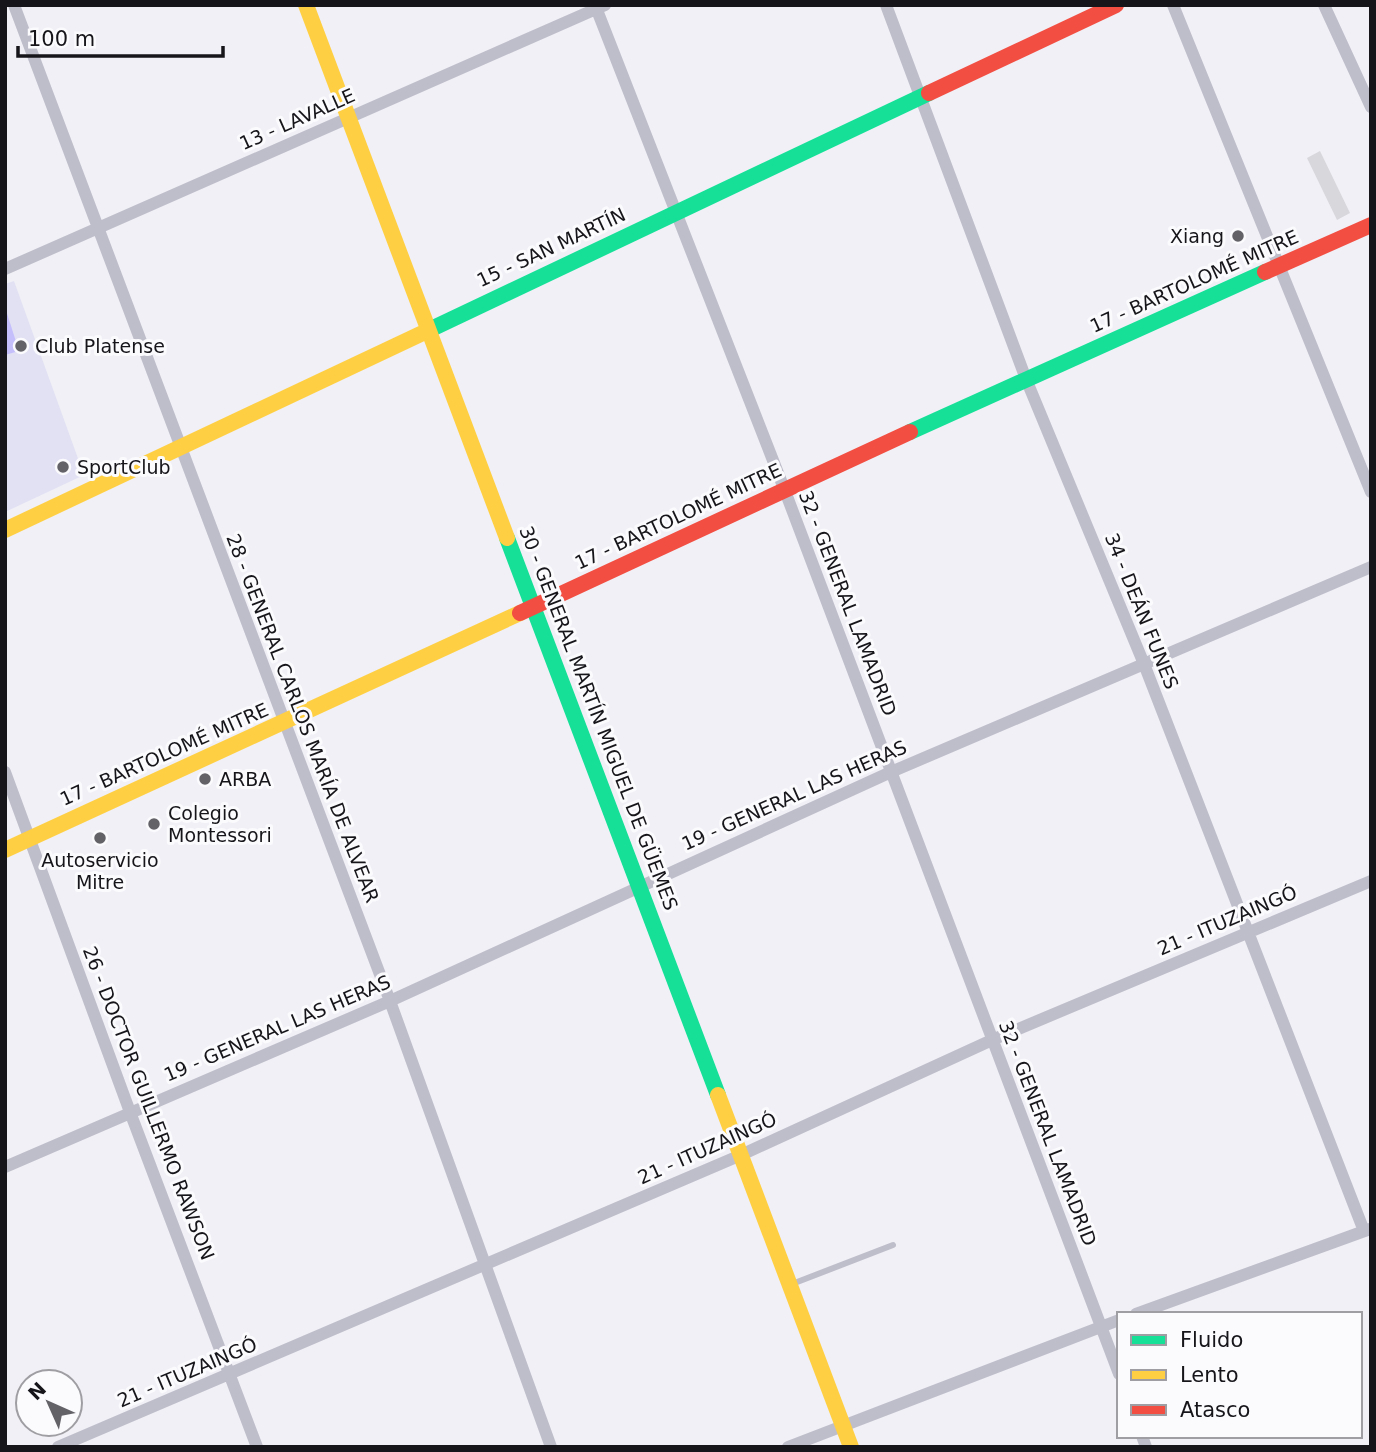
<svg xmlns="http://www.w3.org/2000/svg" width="1376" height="1452" font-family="'DejaVu Sans',sans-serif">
  <rect width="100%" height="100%" fill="#f0f0f6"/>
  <path fill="#e2e1f4" d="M14,281L84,475L5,512V284Z"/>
  <path fill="#c5bffc" d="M5,307L19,351L5,355Z"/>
  <path fill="#d7d7dc" d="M1320,151L1350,213L1337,220L1307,158Z"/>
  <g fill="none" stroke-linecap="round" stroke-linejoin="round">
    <path stroke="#bebdca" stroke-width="6" d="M792,1284L893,1245"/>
    <path stroke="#bebdca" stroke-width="12" d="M14,5L390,1001L551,1447
      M595,5L785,491L1119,1374
      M886,5L1026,379L1144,664L1364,1231
      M1173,5L1371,492
      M1324,5L1371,107
      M5,269L605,5
      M5,772L130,1112L257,1447
      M5,1167L390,1001L891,772L1371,567
      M1136,1314L1370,1229
      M1142,1436L1146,1447
      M58,1447L741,1155L992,1040L1371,881
      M788,1447L1119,1320"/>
    <path stroke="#16e098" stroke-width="16" d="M427,331L929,93
      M910,432L1265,272
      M507,538L718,1095"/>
    <path stroke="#ffcf43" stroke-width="16" d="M306,5L507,538
      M5,530L427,331
      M5,850L520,613
      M718,1095L851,1447"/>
    <path stroke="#f24e42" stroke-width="16" d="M929,93L1116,5
      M1265,272L1371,225
      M520,613L910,432"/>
  </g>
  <g fill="#626267" stroke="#fbfbfe" stroke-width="2.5">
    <circle cx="1238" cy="236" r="7"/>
    <circle cx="21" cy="346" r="7"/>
    <circle cx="63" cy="467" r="7"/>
    <circle cx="205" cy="779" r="7"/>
    <circle cx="154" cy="824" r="7"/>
    <circle cx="100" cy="838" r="7"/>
  </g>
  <g text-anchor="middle" stroke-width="6" stroke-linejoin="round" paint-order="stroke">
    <g font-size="19" fill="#16161a" stroke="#fbfbfe">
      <text transform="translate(297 119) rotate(-24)" y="7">13 - LAVALLE</text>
      <text transform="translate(551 247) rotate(-25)" y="7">15 - SAN MARTÍN</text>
      <text transform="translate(1194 281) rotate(-24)" y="7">17 - BARTOLOMÉ MITRE</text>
      <text transform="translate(678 516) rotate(-25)" y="7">17 - BARTOLOMÉ MITRE</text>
      <text transform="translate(848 603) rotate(69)" y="7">32 - GENERAL LAMADRID</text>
      <text transform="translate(1142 611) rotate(68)" y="7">34 - DEÁN FUNES</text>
      <text transform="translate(303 718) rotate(69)" y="7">28 - GENERAL CARLOS MARÍA DE ALVEAR</text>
      <text transform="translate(599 718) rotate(69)" y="7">30 - GENERAL MARTÍN MIGUEL DE GÜEMES</text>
      <text transform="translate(164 754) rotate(-24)" y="7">17 - BARTOLOMÉ MITRE</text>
      <text transform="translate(794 795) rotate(-24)" y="7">19 - GENERAL LAS HERAS</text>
      <text transform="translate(1227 920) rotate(-23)" y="7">21 - ITUZAINGÓ</text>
      <text transform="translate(277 1028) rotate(-23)" y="7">19 - GENERAL LAS HERAS</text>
      <text transform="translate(149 1103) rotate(69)" y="7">26 - DOCTOR GUILLERMO RAWSON</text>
      <text transform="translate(1048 1133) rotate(69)" y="7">32 - GENERAL LAMADRID</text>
      <text transform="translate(707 1148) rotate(-24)" y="7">21 - ITUZAINGÓ</text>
      <text transform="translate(187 1372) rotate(-23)" y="7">21 - ITUZAINGÓ</text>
    </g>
    <g font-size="19" fill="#16161a" stroke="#fbfbfe" text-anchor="start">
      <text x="1224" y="243" text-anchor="end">Xiang</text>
      <text x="35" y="353">Club Platense</text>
      <text x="77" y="474">SportClub</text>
      <text x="219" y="786">ARBA</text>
      <text x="168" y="820">Colegio<tspan x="168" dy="22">Montessori</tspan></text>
      <text x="100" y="867" text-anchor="middle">Autoservicio<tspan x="100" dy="22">Mitre</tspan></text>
    </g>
  </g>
  <rect width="1376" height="1452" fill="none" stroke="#16161a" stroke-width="14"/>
  <rect x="1117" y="1312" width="245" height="126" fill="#fbfbfe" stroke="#9f9fa3" stroke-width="2"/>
  <rect x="1131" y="1335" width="35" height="10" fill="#16e098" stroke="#9f9fa3" stroke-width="2"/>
  <text x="1180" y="1347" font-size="21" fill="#16161a">Fluido</text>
  <rect x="1131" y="1370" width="35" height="10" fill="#ffcf43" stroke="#9f9fa3" stroke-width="2"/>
  <text x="1180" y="1382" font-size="21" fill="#16161a">Lento</text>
  <rect x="1131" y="1405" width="35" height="10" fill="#f24e42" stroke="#9f9fa3" stroke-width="2"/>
  <text x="1180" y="1417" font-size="21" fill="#16161a">Atasco</text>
  <g transform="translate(49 1403) rotate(315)"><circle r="33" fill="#fbfbfe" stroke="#9f9fa3" stroke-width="2"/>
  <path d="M0-5L12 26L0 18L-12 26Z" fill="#626267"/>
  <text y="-10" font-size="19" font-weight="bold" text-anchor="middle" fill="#16161a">N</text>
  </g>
  <path d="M18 46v10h205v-10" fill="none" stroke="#16161a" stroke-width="3.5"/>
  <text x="28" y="46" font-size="21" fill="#16161a" stroke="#fbfbfe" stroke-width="5" paint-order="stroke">100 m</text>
</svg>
